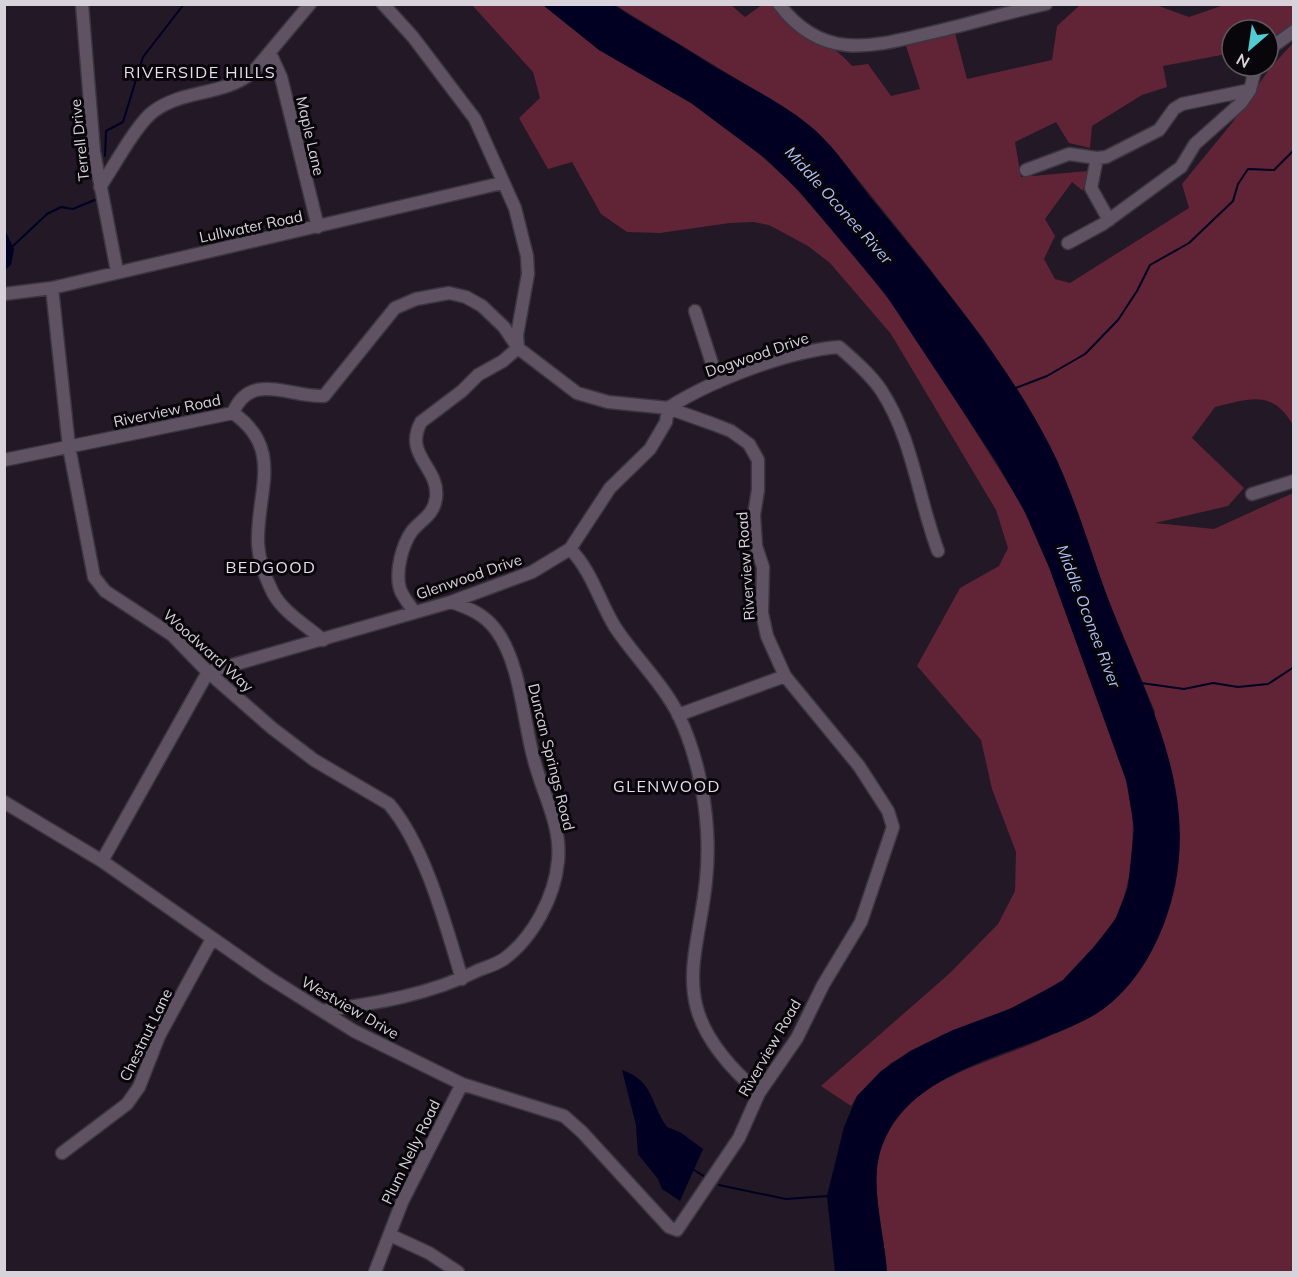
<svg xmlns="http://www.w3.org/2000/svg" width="1298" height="1277" font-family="Mulish,sans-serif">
  <rect width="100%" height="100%" fill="#221826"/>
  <path fill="#612436" d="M472,5H543L599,50L691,103L757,152L791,183L857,258L914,333L1021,504L1049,567L1124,771L1133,817L1132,864L1121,910L1101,939L1063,980L1043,992L1001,1013L942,1035L891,1063L857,1096L851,1106L821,1086L950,973L998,924L1015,891L1016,852L992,789L981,740L917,666L960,588L999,566L1008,548L996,510L891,334L830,263L808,246L769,225L753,222L730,223L660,233L627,232L601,214L572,162L548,169L519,118L540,98L533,72Z
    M615,5H731L745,17L762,5H774C795,34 830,39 852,66L868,64L891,96L920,89L906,46L955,33L967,79L1052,60L1057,26L1080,5H1156L1189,17L1224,5H1293L1292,26L1268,45V30H1232V53L1163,66L1167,87L1142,95L1092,126L1090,148L1069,143L1056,122L1015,142L1021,177L1088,171L1083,191L1072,182L1045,219L1055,236L1044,259L1055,279L1070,283L1189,208L1182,184L1232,123L1270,68L1293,43V425C1272,389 1249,399 1215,407L1192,438L1244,488L1228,506L1155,523L1214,529L1293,493V1272H887C885,1240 874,1200 877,1168C886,1082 983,1067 1045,1038C1072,1025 1098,1006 1123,991L1155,712L1110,604L1061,471L1035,419L984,340L927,265L831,146L796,115Z"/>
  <path fill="#010022" d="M543,5C564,4 590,1 611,4C619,6 619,8 626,13C650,28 675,41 699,57C737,82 781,100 815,130C838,151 855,179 875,203C938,280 1004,357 1050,446C1077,499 1092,559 1114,614C1149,702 1195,787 1175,886C1165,934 1139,987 1096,1014C1026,1056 897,1065 878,1162C872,1194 885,1239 887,1272H835L827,1196L844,1127L857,1096L881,1071L910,1051L953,1030L1012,1008L1053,986L1063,980L1093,948L1115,920L1128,887L1134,829L1127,783L1049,567L1026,514L997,463L886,295L800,192L766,159L691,103L599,50Z
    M5,230L14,249L11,265L5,270Z
    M622,1070C654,1081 650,1103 667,1127L680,1132L703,1149L680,1201L662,1189L658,1179L638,1154L636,1125Z"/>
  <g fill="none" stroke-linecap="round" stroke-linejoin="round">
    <path stroke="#010022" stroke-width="2" d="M105,156L106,131L123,122L143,57L184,4
      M13,246L47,214L61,207L73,209L97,199
      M1013,389L1047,376L1085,354L1118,320L1137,291L1150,265L1189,243L1233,201L1238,184L1248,169L1274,170L1294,150
      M1141,683L1184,689L1213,683L1238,687L1268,684L1294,667
      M694,1170L707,1178
      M719,1185L786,1199L828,1196"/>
    <defs>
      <path id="minor" d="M82,4L94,152L117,271
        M383,4L413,37L475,119L515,208L527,256L528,274L517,335L518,348L503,361L478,375L462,391L421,422C403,456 440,467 436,498C434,515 421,520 412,531C402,545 395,572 400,589C402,596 410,605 414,612
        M779,4C823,63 875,46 934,32C972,23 1009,12 1046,4
        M1268,50L1294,31
        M270,53L281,77L318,227
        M1097,158L1091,188L1109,220
        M1026,170L1069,154L1097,158L1106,157L1159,130L1174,109L1182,104L1250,90
        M100,187C113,168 137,123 154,111C184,89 224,96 253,72L310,4
        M1068,243L1103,224L1181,167L1195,144L1241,103L1250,90L1256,66
        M52,288L69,447L94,577L105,591L172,635L208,672L272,728L314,760L389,804C425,846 446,926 462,979
        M4,294L52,288L502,183
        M695,311L718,382
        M233,413C285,449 256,493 258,544C259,561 266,579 273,593C283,612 307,626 323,640
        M4,460L233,413
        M1252,494L1294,481
        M570,549C592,571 599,601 615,627C634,656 664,685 679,716C695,750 705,793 707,830C715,948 645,995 759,1093
        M678,715L785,676
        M4,802L102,861L268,977L354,1031L462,1084L564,1116L582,1132L669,1227L677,1230L739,1138L759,1093L797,1038L823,985L861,922L893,827L888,811L859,766L785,676L767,636L762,613L763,567L756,546L754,515L758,490V460L749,444L731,431L713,424L668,408L608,402L577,393L518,348L504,327L482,306L466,297L449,293L416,299L395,308L324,396C291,398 250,370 233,413
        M102,861L208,672L451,602L532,572L570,549L610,488L650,449L666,422L668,408C712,380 788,351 839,347C854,360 870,374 881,390C913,439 918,498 938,551
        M322,1011C377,1003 429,995 479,970C487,967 497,964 504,959C533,938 555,896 558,861C562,824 541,791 533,756C523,718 520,662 496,630C484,614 469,608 451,602
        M62,1153L127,1104L139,1087L159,1036L212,939
        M390,1235L429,1253L458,1272
        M375,1272L402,1202L462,1084"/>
    </defs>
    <use href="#minor" stroke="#3c3540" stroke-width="15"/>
    <use href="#minor" stroke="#5f5363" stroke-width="12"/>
  </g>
  <g text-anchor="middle" stroke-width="6" stroke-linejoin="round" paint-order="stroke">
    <g font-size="15" fill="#d8d2db" stroke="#09060b">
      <text transform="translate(310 136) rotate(77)" y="5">Maple Lane</text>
      <text transform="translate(80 140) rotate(-96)" y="5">Terrell Drive</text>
      <text transform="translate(251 227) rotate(-12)" y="5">Lullwater Road</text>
      <text transform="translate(757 355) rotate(-19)" y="5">Dogwood Drive</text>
      <text transform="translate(167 411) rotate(-12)" y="5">Riverview Road</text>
      <text transform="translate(746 566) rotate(-94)" y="5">Riverview Road</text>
      <text transform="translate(469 577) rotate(-19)" y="5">Glenwood Drive</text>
      <text transform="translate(208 651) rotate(42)" y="5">Woodward Way</text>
      <text transform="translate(551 757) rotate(76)" y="5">Duncan Springs Road</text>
      <text transform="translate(350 1008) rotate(30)" y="5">Westview Drive</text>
      <text transform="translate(146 1035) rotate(-64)" y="5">Chestnut Lane</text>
      <text transform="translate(770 1048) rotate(-60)" y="5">Riverview Road</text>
      <text transform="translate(411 1152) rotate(-64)" y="5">Plum Nelly Road</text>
    </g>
    <g font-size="16" letter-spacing="1.5" fill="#ebddf0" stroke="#09060b">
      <text x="200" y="78">RIVERSIDE HILLS</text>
      <text x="271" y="573">BEDGOOD</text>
      <text x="667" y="792">GLENWOOD</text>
    </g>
    <g font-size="16" font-style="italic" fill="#adbff5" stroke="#09060b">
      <text transform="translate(839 205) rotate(48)" y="6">Middle Oconee River</text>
      <text transform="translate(1089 616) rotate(69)" y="6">Middle Oconee River</text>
    </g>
  </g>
  <rect width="1298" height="1277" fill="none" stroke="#d8d2db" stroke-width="12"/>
  <g transform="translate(1250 48) rotate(209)"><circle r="28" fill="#09060b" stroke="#5c585e" stroke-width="1.5"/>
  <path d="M0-4.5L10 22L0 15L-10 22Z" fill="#51ccd2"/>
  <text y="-9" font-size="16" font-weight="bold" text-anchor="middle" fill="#d8d2db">N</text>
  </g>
</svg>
